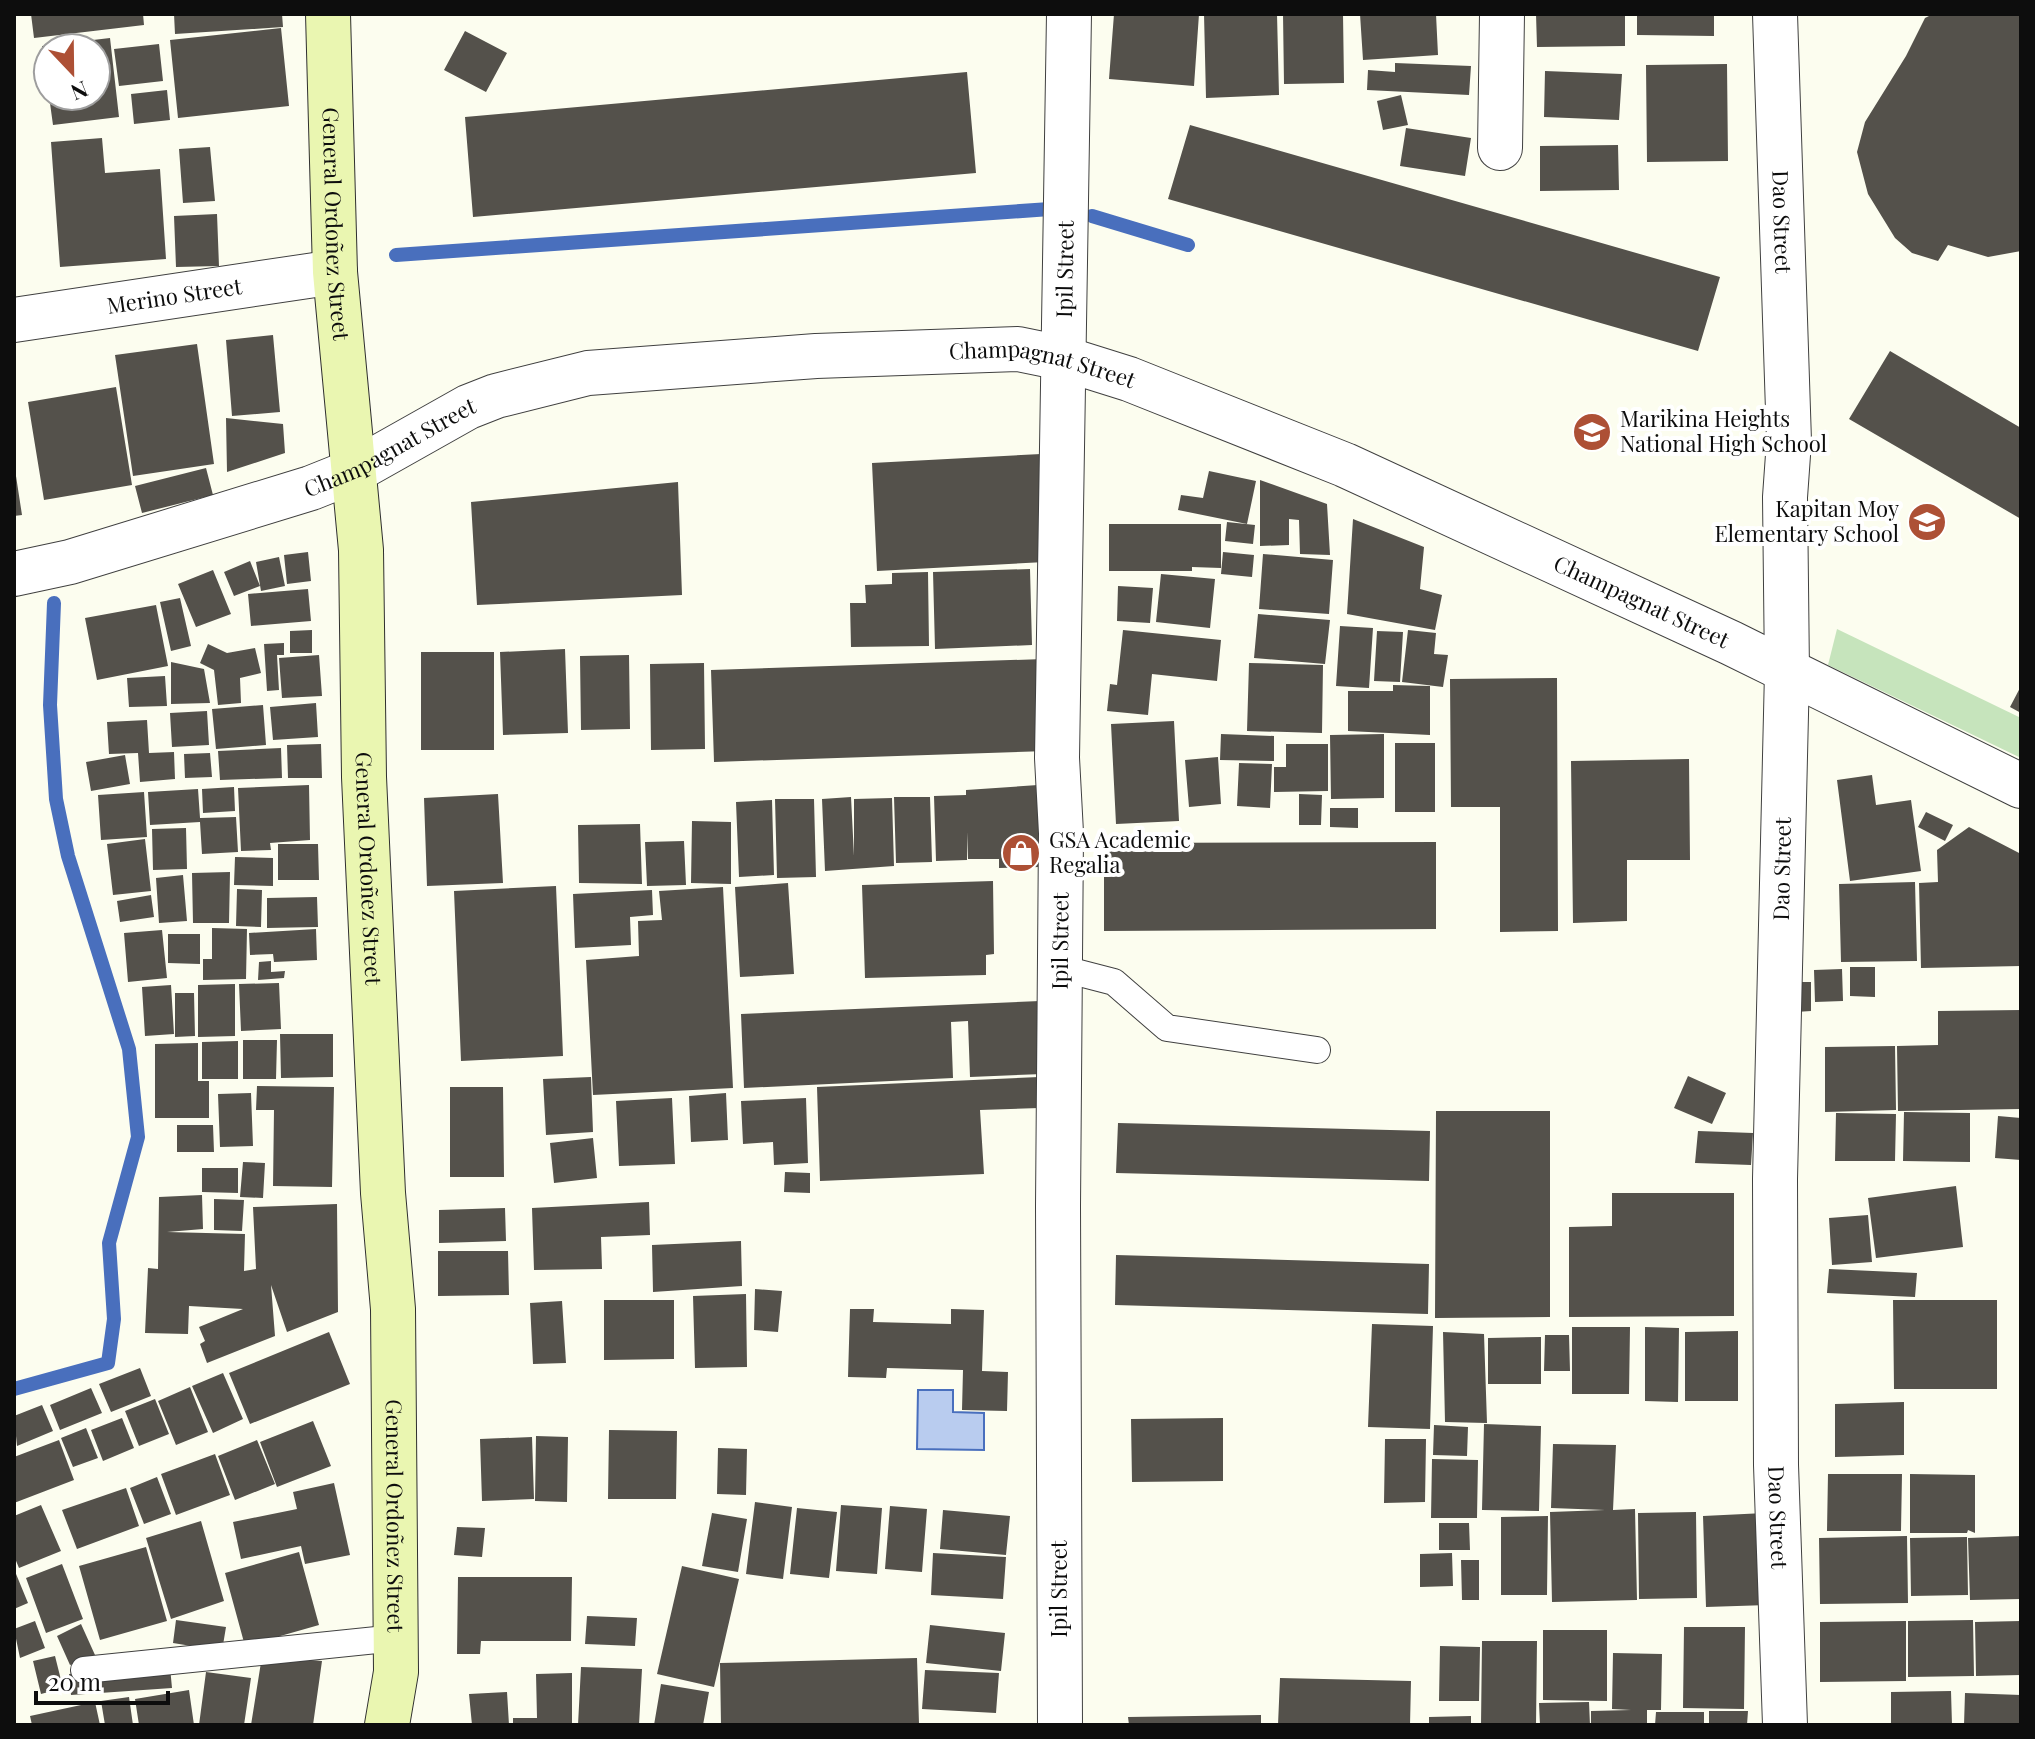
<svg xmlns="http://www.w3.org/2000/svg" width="2035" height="1739" font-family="'Playfair Display',serif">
  <rect width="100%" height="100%" fill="#fcfdef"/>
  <path fill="#c6e4bc" d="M1837,629L2021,718V758L1828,665Z"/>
  <path fill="#b9ccef" stroke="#496fbd" stroke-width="2" d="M918,1390H953V1412L984,1413V1450L917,1449Z"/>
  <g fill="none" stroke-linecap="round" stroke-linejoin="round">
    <path stroke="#496fbd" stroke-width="14" d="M1092,216L1188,245
      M396,255L1050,209
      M14,1389L108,1363L114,1319L109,1243L138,1137L129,1049L68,856L56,799L50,705L54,603"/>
  </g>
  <path fill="#54514b" d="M31,14H143L144,25L34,38Z
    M174,14H282L283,27L175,34Z
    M1114,14H1199L1194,86L1109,79Z
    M1204,14H1277L1279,95L1206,98Z
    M1283,14H1343L1344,83L1284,84Z
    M1360,14H1436L1438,55L1363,60Z
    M1536,14H1625V46L1537,47Z
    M1637,14H1714V36L1637,35Z
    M1933,14H2021V251L1988,257L1948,245L1938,261L1912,253L1895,238L1868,194L1857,152L1865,122L1906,56L1925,18Z
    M281,28L289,106L178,118L170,40Z
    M465,31L507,53L486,92L444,70Z
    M110,38L119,117L53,125L49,96H96V48H48L46,67L42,46Z
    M159,44L163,81L119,86L114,49Z
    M1395,63L1471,66L1469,95L1367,90L1368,70L1395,72Z
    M1727,64L1728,161L1647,162L1646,65Z
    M1545,71L1622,74L1619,120L1544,117Z
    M967,72L976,173L473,217L465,117Z
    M167,90L170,120L134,124L131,94Z
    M1401,95L1408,125L1383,130L1377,101Z
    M1190,125L1720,277L1698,351L1168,199Z
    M1406,128L1471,138L1465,176L1400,166Z
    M102,138L105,173L160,169L166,259L60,267L51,142Z
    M1618,145L1619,190L1540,191V146Z
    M210,147L215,201L183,203L179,149Z
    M217,214L219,266L176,267L174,216Z
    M273,335L280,412L232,416L226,340Z
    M197,344L214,464L133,476L115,355Z
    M1890,351L2021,428V519L1849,419Z
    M116,387L132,485L44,500L28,402Z
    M226,418L283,424L285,453L227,472Z
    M1041,454L1045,562L877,571L872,463Z
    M14,463L22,515L14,516Z
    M206,468L213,495L142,513L135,486Z
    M1209,471L1256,481L1247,524L1178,510L1181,495L1203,498Z
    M1260,480L1327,504L1330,555L1300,554L1299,520L1289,519V545L1260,546Z
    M678,482L682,595L477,605L471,502Z
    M1353,519L1424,547L1420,589L1442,595L1435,630L1347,614Z
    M1227,522L1255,525L1253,544L1225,541Z
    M1109,524H1221V568L1192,567V571H1109Z
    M308,552L311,581L287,584L284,555Z
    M1223,552L1254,555L1252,577L1221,574Z
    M1263,554L1333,560L1329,614L1259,609Z
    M279,557L285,586L261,591L256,562Z
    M250,561L260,586L234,596L224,572Z
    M1030,569L1032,645L935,649L933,572Z
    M213,570L231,614L196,627L178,584Z
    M928,572L929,646L851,647L850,603H866L865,585L892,584V573Z
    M1161,574L1215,579L1210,628L1156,622Z
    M1118,586L1153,588L1150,623L1117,621Z
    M308,589L311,621L251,626L248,594Z
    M180,598L191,646L171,651L160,602Z
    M156,605L168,666L97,680L85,618Z
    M1258,614L1330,620L1325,664L1254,658Z
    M1340,626L1373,628L1369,688L1336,686Z
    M312,630V653H290V631Z
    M1123,630L1221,640L1217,681L1152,674L1148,715L1107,711L1110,684L1117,685Z
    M1408,630L1436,633L1434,654L1448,655L1443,687L1402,682Z
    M1377,631L1403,632L1400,682L1374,681Z
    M284,643V655H277L279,690L267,691L264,644Z
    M208,644L227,653L255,648L261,673L240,678L241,703L218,705L214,670L200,663Z
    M565,649L568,733L503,735L500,652Z
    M421,652H494V750H421Z
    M319,655L322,696L282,698L279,658Z
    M629,655L630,729L581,730L580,656Z
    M1044,659L1047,751L714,762L711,670Z
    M171,662L204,669L210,703L171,704Z
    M704,663L705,749L651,750L650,664Z
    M1249,663L1323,665L1322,733L1247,731Z
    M165,676L167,706L129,707L127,678Z
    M1557,678L1558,931L1500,932V807H1451L1450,679Z
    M1393,685L1430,686V735L1348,731V691H1393Z
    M2021,686V713L2010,707Z
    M316,703L318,737L273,740L270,707Z
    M263,705L266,745L216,749L212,709Z
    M207,711L209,745L172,747L170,713Z
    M147,720L149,753L174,752L175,779L140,782L138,753L109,754L107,722Z
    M1174,721L1179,821L1116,824L1111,724Z
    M1221,734L1274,736V761L1220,760Z
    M1384,734V798L1331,799L1330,735Z
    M1395,743H1435V812H1395Z
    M321,744L322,778H288L287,745Z
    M1286,744H1328V791L1274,792V767H1286Z
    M281,748L282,778L220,780L218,751Z
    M210,753L212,777L185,778L184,754Z
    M125,755L130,784L91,791L86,762Z
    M1218,757L1221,804L1189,807L1185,760Z
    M1689,759L1690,860H1627V921L1573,923L1571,761Z
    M1239,763L1272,764L1270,808L1237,806Z
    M1872,775L1876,805L1911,800L1921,871L1850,881L1837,780Z
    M309,785L310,840L270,843L271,850L241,851L238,788Z
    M1038,785L1040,867L999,868V859H968L967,832V860L936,861L934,796L966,795V790Z
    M234,787L235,811L203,813L202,789Z
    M198,789L200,818L236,817L238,852L202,854L200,822L150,825L148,792Z
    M144,792L147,837L101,840L98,795Z
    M498,794L503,883L427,886L424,798Z
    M1299,794L1322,795L1321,825H1299Z
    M851,797L854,856V799L892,798L894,866L825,871L822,799Z
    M894,797H930L932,862L896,863Z
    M775,799H814L816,877L777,878Z
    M772,800L774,875L739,877L736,802Z
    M1330,808H1358V828L1330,827Z
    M1926,812L1953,825L1945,841L1918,827Z
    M692,821L731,822V884L691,883Z
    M640,824L642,884L579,883L578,825Z
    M1969,827L2021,854V966L1921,968L1919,883L1938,882L1937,850Z
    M186,828L187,869L153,870L152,829Z
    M145,839L151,891L113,895L107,844Z
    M684,841L686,885L647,886L645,842Z
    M1436,842V929L1104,931V843Z
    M278,844H318L319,880H278Z
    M235,857L273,858V886L234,885Z
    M230,872L229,923H193L192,873Z
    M183,875L187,921L159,923L156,878Z
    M993,881L994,954L986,955V975L865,978L862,885Z
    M1915,882L1917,961L1841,962L1839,884Z
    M788,883L794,974L740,977L735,887Z
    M556,886L563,1056L461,1061L454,891Z
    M723,887L733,1088L593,1095L586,960L639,956L638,921L662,920L659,891Z
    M237,889L262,890L261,927L236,926Z
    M652,890L653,915L630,917L631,945L575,948L573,894Z
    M151,895L154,917L120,922L117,901Z
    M317,897L318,927L267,928V898Z
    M212,928L247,929L246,979L203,980V959H212Z
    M316,929L317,960L274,962L273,954L250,955L249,933Z
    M162,930L167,978L128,982L124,933Z
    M168,934H200V964L168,963Z
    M271,961V972L285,971L284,978L258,980L259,962Z
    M1850,967H1875V997L1850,996Z
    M1842,969L1843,1001L1815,1002L1814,970Z
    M1796,982H1811V1011L1796,1012Z
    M279,983L281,1029L241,1031L239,984Z
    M235,984V1036L198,1037V985Z
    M171,985L174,1034L145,1036L142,987Z
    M175,993H194L195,1036L175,1037Z
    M1040,1001L1043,1074L970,1077L968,1021L951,1022L953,1078L744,1088L741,1014Z
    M2021,1010V1109L1898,1111L1897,1046L1938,1045V1011Z
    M280,1034H333V1077L281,1078Z
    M243,1040H277L276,1079H243Z
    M238,1041V1079H202V1042Z
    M198,1043V1081H209V1118H155V1044Z
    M1895,1046L1896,1110L1825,1112V1047Z
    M1688,1076L1726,1093L1712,1124L1674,1108Z
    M591,1077L593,1132L546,1135L543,1079Z
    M1039,1077V1108L980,1110L984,1174L820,1181L817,1087Z
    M257,1086L334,1087L332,1187L273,1186L274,1110H256Z
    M450,1087H503L504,1177H450Z
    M251,1093L253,1146L220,1147L218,1094Z
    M726,1093L728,1140L691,1142L689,1096Z
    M672,1098L675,1164L619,1166L616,1101Z
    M806,1098L808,1163L774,1165L773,1142L743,1144L741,1101Z
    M1436,1111H1550V1317L1435,1318Z
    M1904,1112L1970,1113V1162L1903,1161Z
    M1836,1113L1896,1114L1895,1161H1835Z
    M1998,1116L2021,1118V1160L1995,1158Z
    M1118,1123L1430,1131L1429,1181L1116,1173Z
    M177,1125H213L214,1152H177Z
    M1698,1131L1753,1133L1751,1165L1695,1163Z
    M593,1138L597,1178L554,1183L550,1143Z
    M243,1162L265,1163L263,1198L240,1197Z
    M202,1168H238V1193L202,1192Z
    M785,1172L810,1173V1193L784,1192Z
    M1956,1186L1963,1247L1876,1258L1868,1198Z
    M1612,1193H1734V1316L1569,1317V1227L1612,1226Z
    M202,1195L203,1229L167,1232L245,1234L244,1271L256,1269L253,1207L337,1204L338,1312L287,1332L271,1285L275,1336L207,1363L200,1344L205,1341L199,1327L243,1309L189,1306L188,1334L145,1333L148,1268L158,1269L159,1197Z
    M214,1199L244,1200L242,1231L214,1230Z
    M649,1202L650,1235L601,1237L602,1269L534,1270L532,1208Z
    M505,1208L506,1241L439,1243V1210Z
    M1868,1215L1872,1262L1832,1265L1829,1218Z
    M741,1241L742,1286L653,1292L652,1245Z
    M438,1251H508L509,1295L438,1296Z
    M1116,1255L1429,1264L1428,1314L1115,1305Z
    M1829,1269L1917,1273L1915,1297L1827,1293Z
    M755,1289L782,1291L778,1332L754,1330Z
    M746,1294L747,1367L695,1368L693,1296Z
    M604,1300H674V1359L604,1360Z
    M1893,1300H1997V1389H1894Z
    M562,1301L566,1363L533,1364L530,1303Z
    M850,1309H874L873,1322L951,1324V1309L984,1310L982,1371L1008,1372L1007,1411L962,1410L963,1370L887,1368L886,1378L848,1377Z
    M1372,1324L1433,1326L1430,1429L1368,1427Z
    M1572,1327H1630L1629,1394H1572Z
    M1645,1327L1679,1328L1678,1402L1645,1401Z
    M1738,1331V1401H1685V1332Z
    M329,1332L350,1384L250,1424L229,1373Z
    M1443,1332L1484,1334L1487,1423L1445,1422Z
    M1545,1335H1569L1570,1371H1544Z
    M1541,1337V1384H1488V1338Z
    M140,1368L151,1396L111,1412L99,1384Z
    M223,1373L243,1419L213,1433L192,1386Z
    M190,1387L208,1432L176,1445L158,1401Z
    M91,1388L102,1413L60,1430L50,1405Z
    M155,1399L169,1434L139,1446L125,1411Z
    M1904,1402V1455L1835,1457V1404Z
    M42,1405L53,1431L17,1446L14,1416Z
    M122,1418L134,1448L103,1461L91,1430Z
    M1223,1418V1481L1132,1482L1131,1419Z
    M313,1421L331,1466L277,1487L260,1442Z
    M1484,1424L1541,1426L1539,1511L1482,1510Z
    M1434,1425L1468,1427L1467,1456L1433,1455Z
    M86,1428L98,1458L73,1467L61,1438Z
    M609,1430L677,1431L676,1499H608Z
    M536,1436L568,1437L567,1502L535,1501Z
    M532,1437L534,1499L482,1501L480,1439Z
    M1385,1439H1426L1425,1502L1384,1503Z
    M59,1440L74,1480L14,1503V1457Z
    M257,1440L275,1484L235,1500L218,1456Z
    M1553,1444L1616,1445L1613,1510L1635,1509L1637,1600L1552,1602L1550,1512L1605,1510L1551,1508Z
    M718,1448L747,1449L746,1495L717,1494Z
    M215,1454L230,1495L176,1515L161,1474Z
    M1432,1459L1478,1460L1477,1518H1431Z
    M1828,1474H1902L1901,1531H1827Z
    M1910,1474L1975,1475V1533L1968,1530L1967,1533H1910Z
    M157,1477L171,1514L144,1524L130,1488Z
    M334,1483L350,1555L305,1564L301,1546L241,1559L233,1522L297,1509L293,1492Z
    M126,1488L139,1526L77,1549L62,1510Z
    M755,1502L792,1507L783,1579L746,1574Z
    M41,1505L61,1551L19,1568L14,1556V1516Z
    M841,1505L882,1508L877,1574L836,1571Z
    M890,1506L927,1509L922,1572L885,1569Z
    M797,1508L837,1512L829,1578L790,1574Z
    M943,1510L1010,1516L1006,1555L940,1549Z
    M1696,1512L1697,1598L1639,1599L1638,1513Z
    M712,1513L747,1519L738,1572L702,1566Z
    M1765,1513L1768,1605L1706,1607L1703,1516Z
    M1548,1516L1547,1595H1501V1517Z
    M201,1521L224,1601L171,1619L146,1538Z
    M1439,1523H1469L1470,1550H1439Z
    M457,1527L485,1528L482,1557L454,1555Z
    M1907,1536L1908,1603L1820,1604L1819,1538Z
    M2021,1536V1599L1970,1600L1968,1538Z
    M1967,1537L1968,1595L1911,1596L1910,1538Z
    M146,1547L167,1621L100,1640L79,1566Z
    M299,1552L319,1625L245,1646L225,1573Z
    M933,1553L1006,1557L1003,1599L931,1595Z
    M1452,1553L1453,1586L1420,1587V1554Z
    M1461,1560H1479V1600H1462Z
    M62,1564L83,1619L46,1633L26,1578Z
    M682,1566L739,1579L714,1687L657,1674Z
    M14,1569L28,1603L14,1609Z
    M458,1577H572L571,1641H481L480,1654H457Z
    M587,1616L637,1618L635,1646L585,1644Z
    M176,1620L226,1627L222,1651L173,1643Z
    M1973,1620L1974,1676L1908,1677V1621Z
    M35,1621L45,1648L20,1658L14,1629Z
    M1906,1621V1681L1820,1682V1622Z
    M2021,1621V1675L1976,1676L1975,1622Z
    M81,1624L95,1655L70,1665L57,1636Z
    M930,1625L1005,1633L1001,1671L926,1663Z
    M1684,1627H1745L1744,1709L1683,1708Z
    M1543,1630H1607V1701L1543,1700Z
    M1482,1641H1537L1536,1725H1481Z
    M1440,1646L1480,1647L1479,1701H1439Z
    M1613,1653L1662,1654L1661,1710H1647V1725H1591V1711L1631,1710L1612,1709Z
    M55,1656L63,1688L41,1694L33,1661Z
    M262,1656L322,1661L313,1725H251Z
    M917,1658L919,1724L721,1725L720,1663Z
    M170,1667L172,1688L71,1695L69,1674Z
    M581,1667L642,1669L639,1725H578Z
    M925,1670L999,1673L996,1713L922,1709Z
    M206,1672L251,1678L244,1725H199Z
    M572,1673V1725H513V1718H537L536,1674Z
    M1280,1678L1411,1681L1410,1725H1278Z
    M661,1684L709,1692L703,1725H654Z
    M189,1690L194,1725H139L135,1699Z
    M1951,1691L1952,1725H1891V1692Z
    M507,1692L509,1725H472L469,1694Z
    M1965,1693L2021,1695V1725H1964Z
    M129,1697L133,1725H105L101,1701Z
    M95,1702L100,1725H32L30,1716Z
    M1589,1702L1590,1725H1540L1539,1703Z
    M1709,1711H1748L1747,1725H1709Z
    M1656,1712H1704V1725H1655Z
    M1261,1715V1725H1129L1128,1717Z
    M1471,1716V1725H1429V1717Z"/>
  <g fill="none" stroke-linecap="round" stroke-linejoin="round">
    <defs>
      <path id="service" d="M1060,968L1114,982L1167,1028L1317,1050
        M84,1670L396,1638"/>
      <g id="minor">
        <path id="s1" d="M1775,14L1789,441L1785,497L1787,672L1775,1179L1776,1465L1785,1725"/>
        <path d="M1500,148L1502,14"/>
        <path id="s2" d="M14,320L335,272"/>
        <path id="s3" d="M1060,1725L1058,1206L1061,833L1057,758L1069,14"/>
      </g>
      <g id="tertiary">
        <path id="s4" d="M14,574L70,562L311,488L356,470L468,407L496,396L588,373L816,356L1018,349L1062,358L1129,379L1345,465L1731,643L2021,786"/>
      </g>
      <g id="secondary">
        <path id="s5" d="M328,14L335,272L361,550L364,777L383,1193L393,1309L396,1672L387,1725"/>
      </g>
    </defs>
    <use href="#service" stroke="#404040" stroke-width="28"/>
    <use href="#minor" stroke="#404040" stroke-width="46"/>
    <use href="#tertiary" stroke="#404040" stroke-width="46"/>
    <use href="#secondary" stroke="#2f2f2f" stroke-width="46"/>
    <use href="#service" stroke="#fff" stroke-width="26"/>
    <use href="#minor" stroke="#fff" stroke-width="44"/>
    <use href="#tertiary" stroke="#fff" stroke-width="44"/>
    <use href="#secondary" stroke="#eaf6b1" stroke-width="44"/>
  </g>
  <defs>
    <symbol id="school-disc" viewBox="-11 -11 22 22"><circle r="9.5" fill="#ad5035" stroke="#fff"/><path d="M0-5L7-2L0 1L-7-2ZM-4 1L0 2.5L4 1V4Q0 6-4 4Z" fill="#fff"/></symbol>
    <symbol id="shop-disc" viewBox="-11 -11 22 22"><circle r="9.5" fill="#ad5035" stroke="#fff"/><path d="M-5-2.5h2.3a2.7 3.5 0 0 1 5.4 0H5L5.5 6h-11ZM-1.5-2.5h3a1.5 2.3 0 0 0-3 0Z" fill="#fff"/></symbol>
  </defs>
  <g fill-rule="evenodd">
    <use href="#school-disc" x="1570" y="410" width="44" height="44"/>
    <use href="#school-disc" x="1905" y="500" width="44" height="44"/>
    <use href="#shop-disc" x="999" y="831" width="44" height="44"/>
  </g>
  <g text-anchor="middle" stroke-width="8" stroke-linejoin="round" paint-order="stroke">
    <g font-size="22" fill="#0d0d0d" stroke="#fff">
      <text dy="8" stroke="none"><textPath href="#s1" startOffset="208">Dao Street</textPath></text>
      <text dy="8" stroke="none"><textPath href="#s5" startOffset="210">General Ordoñez Street</textPath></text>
      <text dy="8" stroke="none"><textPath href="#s3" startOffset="1456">Ipil Street</textPath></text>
      <text dy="8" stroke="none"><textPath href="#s2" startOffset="162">Merino Street</textPath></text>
      <text dy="8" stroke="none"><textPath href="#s4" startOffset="1068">Champagnat Street</textPath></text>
      <text dy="8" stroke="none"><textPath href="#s4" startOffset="398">Champagnat Street</textPath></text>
      <text dy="8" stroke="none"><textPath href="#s4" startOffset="1716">Champagnat Street</textPath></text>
      <text transform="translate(1782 869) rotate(-89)" y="8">Dao Street</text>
      <text dy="8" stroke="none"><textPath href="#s5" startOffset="856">General Ordoñez Street</textPath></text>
      <text dy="8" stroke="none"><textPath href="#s3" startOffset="784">Ipil Street</textPath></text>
      <text dy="8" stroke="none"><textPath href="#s5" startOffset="1504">General Ordoñez Street</textPath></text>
      <text dy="8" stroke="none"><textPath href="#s1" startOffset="1504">Dao Street</textPath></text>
      <text transform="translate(1059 1589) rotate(-90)" y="8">Ipil Street</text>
    </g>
    <g font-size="22" fill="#0d0d0d" stroke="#fff" text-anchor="start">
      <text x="1620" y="427">Marikina Heights<tspan x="1620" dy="25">National High School</tspan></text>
      <text x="1899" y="517" text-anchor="end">Kapitan Moy<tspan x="1899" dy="25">Elementary School</tspan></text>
      <text x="1049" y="848">GSA Academic<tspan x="1049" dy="25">Regalia</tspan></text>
    </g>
  </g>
  <rect width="2035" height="1739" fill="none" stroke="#0d0d0d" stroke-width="32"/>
  <g transform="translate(72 72) rotate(158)"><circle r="38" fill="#ffffff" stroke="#9e9e9e" stroke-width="2"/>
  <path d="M0-6L14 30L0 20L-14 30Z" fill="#ad5035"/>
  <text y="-12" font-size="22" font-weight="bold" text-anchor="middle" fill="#0d0d0d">N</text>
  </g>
  <path d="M36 1691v12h132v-12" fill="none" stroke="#0d0d0d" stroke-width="4"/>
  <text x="48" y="1691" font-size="24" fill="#0d0d0d" stroke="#ffffff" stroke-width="6" paint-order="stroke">20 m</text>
</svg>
